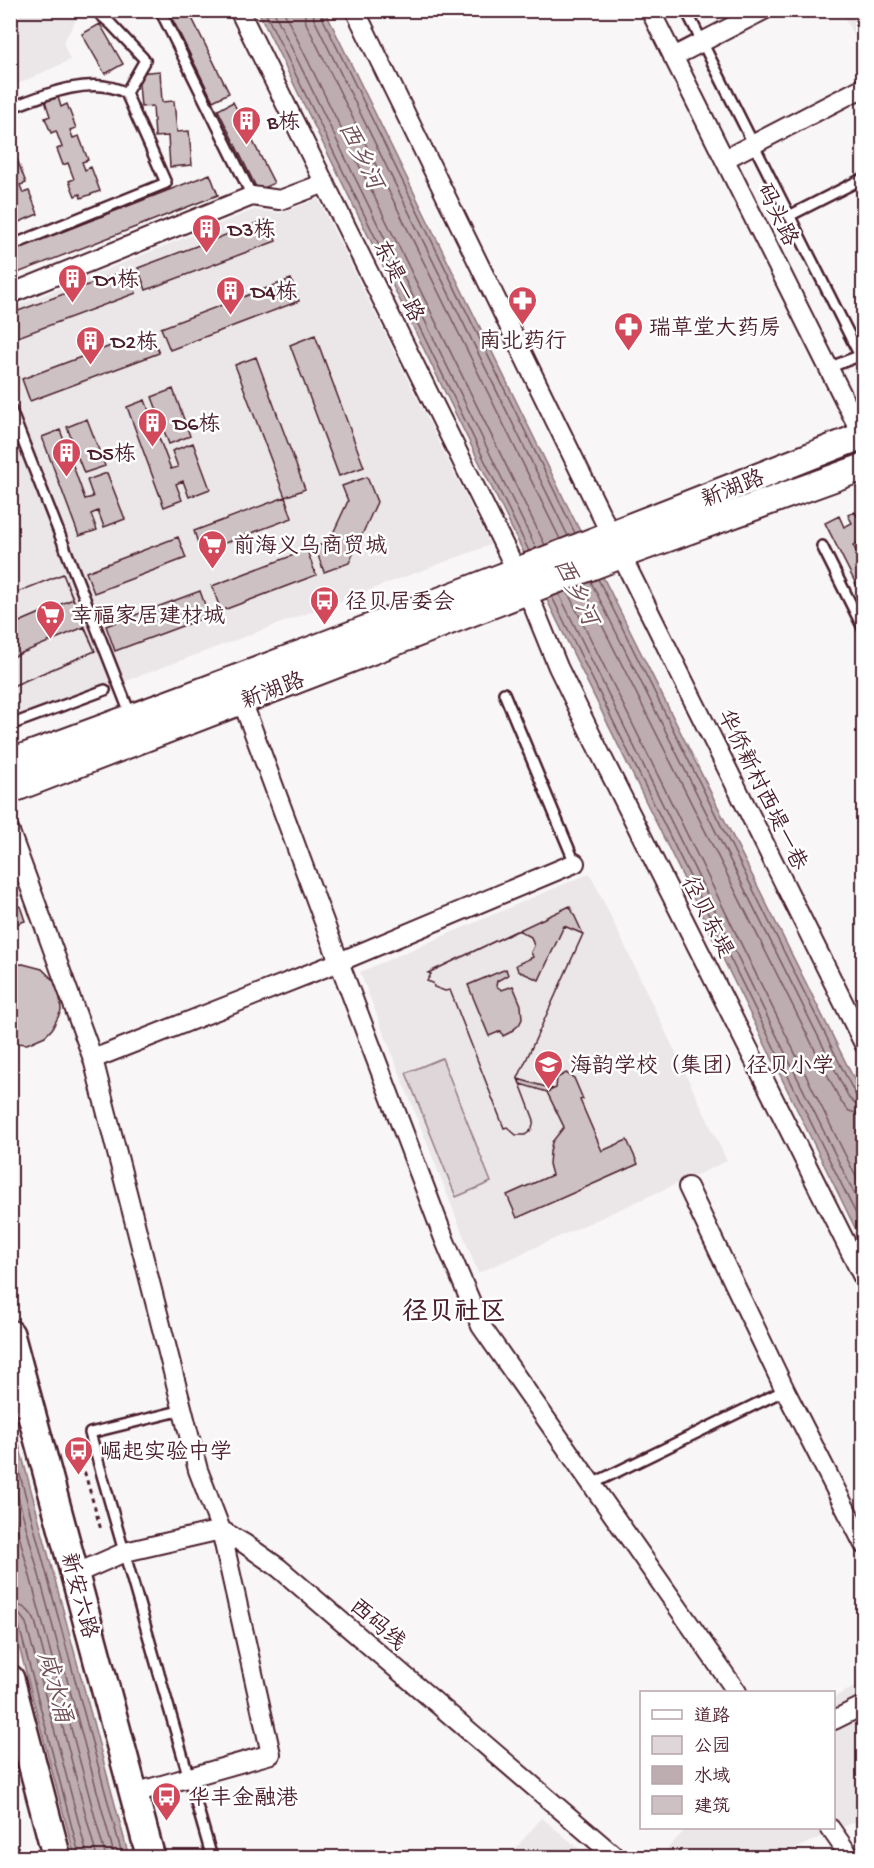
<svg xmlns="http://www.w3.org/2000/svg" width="874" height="1868" font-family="'Gochi Hand','LXGW WenKai TC',sans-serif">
  <rect width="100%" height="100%" fill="#f8f6f7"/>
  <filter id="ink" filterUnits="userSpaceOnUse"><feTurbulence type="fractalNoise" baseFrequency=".0167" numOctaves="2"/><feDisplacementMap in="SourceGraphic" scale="12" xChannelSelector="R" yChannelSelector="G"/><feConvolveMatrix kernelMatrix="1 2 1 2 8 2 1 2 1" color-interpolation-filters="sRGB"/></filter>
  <g filter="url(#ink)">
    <path fill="#ebe6e8" d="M10,11H81L63,43L70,60L13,86L10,80Z
      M841,11H863V53Z
      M318,199L490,545L11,724V308L254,210L281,213Z
      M590,873L727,1161L478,1273L360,972Z
      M863,1683V1818L776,1857L658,1858L687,1828H834V1697Z
      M542,1818L589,1857H508Z"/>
    <path fill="#ded6d9" stroke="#947a82" stroke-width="1.5" d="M442,1058L491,1182L456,1197L406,1073Z"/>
    <path fill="#bdadb0" stroke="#8f747b" stroke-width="1.5" d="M258,11H325L566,503L863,1097V1244Z
      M10,1415H11L129,1857H75L11,1616Z"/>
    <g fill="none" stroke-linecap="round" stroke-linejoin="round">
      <path stroke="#785860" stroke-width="1.5" d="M264,10L529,551
        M273,10L536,548
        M283,10L545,545
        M304,10L306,23L560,539
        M313,10L314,19L568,536
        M320,10L321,15L575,533
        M598,579L855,1094L859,1098H864
        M591,582L849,1098L855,1104L864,1106
        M582,585L841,1102L849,1111L864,1115
        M567,591L864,1193
        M559,594L864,1213
        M552,597L864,1230
        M10,1438L123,1858
        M10,1467L115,1858
        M10,1502L106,1858
        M10,1604C22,1604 30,1610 35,1621L97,1858
        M10,1613L20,1615L26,1623L88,1858
        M10,1621L16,1622L19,1626L80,1858"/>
    </g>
    <path fill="#cdc1c4" stroke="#4a1f2b" stroke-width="1.5" fill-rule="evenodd" d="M168,10H188L229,93L213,101Z
      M100,24L123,64L105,74L82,34Z
      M160,71L162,102L174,101L177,132L189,131L192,165L170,167L168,136L155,137L153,106L141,107L138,73Z
      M58,97L61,107L67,104L76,128L70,130L73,138L79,136L88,160L82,162L85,170L91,167L100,191L81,198L80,194L75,196L69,181L74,179L68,163L63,165L57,149L62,147L56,131L51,133L45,118L50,116L45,101Z
      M233,102L274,183L258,191L218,110Z
      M17,159L26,183L20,185L23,193L29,191L38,214L19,222L17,218L12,220L10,216V160L11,161Z
      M210,174L218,195L10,276V252Z
      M268,219L276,241L146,290L138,268Z
      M128,270L136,293L10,340V314Z
      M291,279L299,301L170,350L161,328Z
      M151,331L159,353L30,401L22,379Z
      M315,335L364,467L339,476L290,345Z
      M256,357L305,489L285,497L235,365Z
      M173,389L190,436L169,444L163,428L156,430L171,469L178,467L172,451L193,443L210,489L189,497L183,481L176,484L182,500L164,507L127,407L145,400L151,416L158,413L152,397Z
      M87,419L105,466L84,473L78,458L71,460L85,499L93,497L87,480L107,473L125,519L104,527L98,511L91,514L97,530L79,536L42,437L60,430L66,446L73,443L67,427Z
      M367,477L377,502L349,563L324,572L315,547L329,542L348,501L342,486Z
      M285,497L292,518L201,552L194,531Z
      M855,512L857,516L864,512V546L861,541L853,545L864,566V600L825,523L839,516L844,527L852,523L848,515Z
      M178,537L186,558L94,593L86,572Z
      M307,550L316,575L221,611L212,586Z
      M63,574L95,651L10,687V595Z
      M63,574L73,599L10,626V595Z
      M200,591L209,616L115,651L106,626Z
      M84,627L95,651L10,687V658Z
      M10,887L17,907L20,906L25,921L10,926Z
      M570,906L583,934L518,1078L534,1120L532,1129L529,1132L525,1135H516L507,1127L504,1128L450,990L445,991L434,987L433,983L427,981L431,974L428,973Z
      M564,926L583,934L518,1078L534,1120L532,1129L529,1132L525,1135H516L507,1127L504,1128L450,990L445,991L434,987L433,983L427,981L431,974L428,973L516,931H520L531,937L534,946L531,952L533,957L516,965L518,971L539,980ZM506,969L508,975L497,981L496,986L502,990L513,986L521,1005L522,1019L519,1025L509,1033L503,1036L501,1031L489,1036L468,985Z
      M23,964L42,969L56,983L60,992L61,1011L52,1029L45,1036L27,1044L16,1043L10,1042V965Z
      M566,1073L574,1078L583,1099L580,1100L602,1151L627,1140L638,1164L517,1218L507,1195L552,1175L549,1164L550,1152L552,1142L564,1127L547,1092L556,1088L557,1078Z
      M518,1079L553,1089L547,1092L520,1084Z"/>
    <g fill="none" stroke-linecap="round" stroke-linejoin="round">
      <defs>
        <path id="lane" d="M95,10L111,24L145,60L126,93
          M160,10L252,196
          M686,10L860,356
          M10,108C43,95 93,74 126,93L166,183L10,246
          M789,216L864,178
          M828,368L864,354
          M10,408L131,716
          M822,546L864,630
          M504,693L575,863
          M10,725L105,690
          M183,1410L90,1433L212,1858
          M592,1484L785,1390"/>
        <path id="street" d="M239,10L517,572L534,608L558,667L594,741L864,1279
          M355,10L611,535
          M650,10L864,439
          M673,57L764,10
          M725,159L864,87
          M10,294L252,196L280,200L325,183
          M621,555L864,1044
          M238,690L339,962L445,1241L481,1326L737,1692
          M10,832L93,1059L198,1470L221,1530L271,1754L134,1793
          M93,1059L339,962L575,863
          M688,1187L785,1390L864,1545
          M75,1574L125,1552L221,1530L245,1544L279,1568L617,1858
          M834,1720L864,1705
          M830,1828L851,1858"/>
        <path id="secondary" d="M10,762C297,658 580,547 864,435
          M10,790L621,555L864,467"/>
        <path id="primary" d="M10,1334L151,1858
          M10,1679L57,1858"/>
      </defs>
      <use href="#lane" stroke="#4a1f2b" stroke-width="14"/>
      <use href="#street" stroke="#4a1f2b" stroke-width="22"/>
      <use href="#secondary" stroke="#4a1f2b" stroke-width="30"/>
      <use href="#primary" stroke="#4a1f2b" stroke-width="32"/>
      <path stroke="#4a1f2b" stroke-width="3" stroke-dasharray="4.5 4.5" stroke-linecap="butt" d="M82,1463L101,1530"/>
      <use href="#lane" stroke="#fff" stroke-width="9"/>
      <use href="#street" stroke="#fff" stroke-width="18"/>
      <use href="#secondary" stroke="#fff" stroke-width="26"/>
      <use href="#primary" stroke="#fff" stroke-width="27"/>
    </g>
  </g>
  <defs>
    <symbol id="building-pin" viewBox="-11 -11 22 30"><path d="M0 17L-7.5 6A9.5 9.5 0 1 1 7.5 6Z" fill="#d1495b" stroke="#fff"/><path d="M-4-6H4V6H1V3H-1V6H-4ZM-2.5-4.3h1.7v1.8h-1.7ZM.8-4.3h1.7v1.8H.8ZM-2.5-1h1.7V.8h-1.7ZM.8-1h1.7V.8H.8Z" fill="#fff"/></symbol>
    <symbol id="pharmacy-pin" viewBox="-11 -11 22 30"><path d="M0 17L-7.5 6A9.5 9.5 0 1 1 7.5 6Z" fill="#d1495b" stroke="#fff"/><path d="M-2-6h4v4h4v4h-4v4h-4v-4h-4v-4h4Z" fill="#fff"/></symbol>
    <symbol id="supermarket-pin" viewBox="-11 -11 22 30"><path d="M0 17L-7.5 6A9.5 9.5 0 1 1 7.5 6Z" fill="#d1495b" stroke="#fff"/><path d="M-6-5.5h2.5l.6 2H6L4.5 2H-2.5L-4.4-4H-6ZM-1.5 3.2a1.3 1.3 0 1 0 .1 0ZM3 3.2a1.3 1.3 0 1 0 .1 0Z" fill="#fff"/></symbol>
    <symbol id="bus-pin" viewBox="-11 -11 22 30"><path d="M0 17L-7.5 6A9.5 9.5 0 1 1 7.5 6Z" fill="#d1495b" stroke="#fff"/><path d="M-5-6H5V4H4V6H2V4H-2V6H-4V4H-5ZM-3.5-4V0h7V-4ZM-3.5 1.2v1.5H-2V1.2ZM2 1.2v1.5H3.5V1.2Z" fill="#fff"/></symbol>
    <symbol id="school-pin" viewBox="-11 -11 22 30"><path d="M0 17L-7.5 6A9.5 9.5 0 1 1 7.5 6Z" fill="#d1495b" stroke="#fff"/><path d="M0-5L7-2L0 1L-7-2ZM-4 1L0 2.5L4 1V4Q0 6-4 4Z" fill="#fff"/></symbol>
  </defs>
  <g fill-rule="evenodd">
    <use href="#building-pin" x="230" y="104" width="33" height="45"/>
    <use href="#building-pin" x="190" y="212" width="33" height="45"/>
    <use href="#building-pin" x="56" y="262" width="33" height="45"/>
    <use href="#building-pin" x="214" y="274" width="33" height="45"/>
    <use href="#pharmacy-pin" x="506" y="284" width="33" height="45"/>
    <use href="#pharmacy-pin" x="612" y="310" width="33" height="45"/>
    <use href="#building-pin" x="74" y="324" width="33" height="45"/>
    <use href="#building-pin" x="136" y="406" width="33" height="45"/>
    <use href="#building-pin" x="50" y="436" width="33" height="45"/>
    <use href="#supermarket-pin" x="196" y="528" width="33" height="45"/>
    <use href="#bus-pin" x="308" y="584" width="33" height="45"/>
    <use href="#supermarket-pin" x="34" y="598" width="33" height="45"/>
    <use href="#school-pin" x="532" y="1048" width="33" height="45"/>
    <use href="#bus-pin" x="62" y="1434" width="33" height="45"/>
    <use href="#bus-pin" x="150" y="1780" width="33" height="45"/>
  </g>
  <g text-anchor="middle" stroke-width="5" stroke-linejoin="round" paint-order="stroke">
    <g font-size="22" fill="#4a1f2b" stroke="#fff" text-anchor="start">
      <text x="267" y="128">B栋</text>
      <text x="228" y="236">D3栋</text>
      <text x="94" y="286">D1栋</text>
      <text x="251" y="298">D4栋</text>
      <text x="649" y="334">瑞草堂大药房</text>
      <text x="523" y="347" text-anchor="middle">南北药行</text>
      <text x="111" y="348">D2栋</text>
      <text x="173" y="430">D6栋</text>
      <text x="88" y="460">D5栋</text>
      <text x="233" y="552">前海义乌商贸城</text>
      <text x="345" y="608">径贝居委会</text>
      <text x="71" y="622">幸福家居建材城</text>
      <text x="570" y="1072">海韵学校（集团）径贝小学</text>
      <text x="100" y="1458">崛起实验中学</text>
      <text x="188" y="1804">华丰金融港</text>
    </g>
    <g font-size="22" fill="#4a1f2b" stroke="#fff">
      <text transform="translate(779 214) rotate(64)" y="8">码头路</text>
      <text transform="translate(400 280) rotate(64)" y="8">东堤一路</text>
      <text transform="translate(732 487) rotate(-22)" y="8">新湖路</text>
      <text transform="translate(272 689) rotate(-21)" y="8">新湖路</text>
      <text transform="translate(764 789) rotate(64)" y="8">华侨新村西堤一巷</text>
      <text transform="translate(709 916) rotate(63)" y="8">径贝东堤</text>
      <text transform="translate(81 1595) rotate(75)" y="8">新安六路</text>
      <text transform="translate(379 1623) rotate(41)" y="8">西码线</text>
    </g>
    <g font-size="24" font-style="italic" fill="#72515a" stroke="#fff">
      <text transform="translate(362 155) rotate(64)" y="8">西乡河</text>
      <text transform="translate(577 591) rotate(64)" y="8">西乡河</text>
      <text transform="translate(56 1687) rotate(75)" y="8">咸水涌</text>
    </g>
    <g font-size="26" font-weight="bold" fill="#4a1f2b" stroke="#fff">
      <text x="454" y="1319">径贝社区</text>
    </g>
  </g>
  <rect width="874" height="1868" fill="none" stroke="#fff" stroke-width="36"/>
  <rect x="18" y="18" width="838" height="1832" fill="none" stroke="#4a1f2b" stroke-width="2" filter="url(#ink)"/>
  <rect x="640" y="1691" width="195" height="138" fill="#ffffff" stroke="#b7a5aa" stroke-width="1.5"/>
  <rect x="652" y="1710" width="30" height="9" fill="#ffffff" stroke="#b7a5aa" stroke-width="1.5"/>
  <text x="694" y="1721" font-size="18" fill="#4a1f2b">道路</text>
  <rect x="652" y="1736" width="30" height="18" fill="#ded6d9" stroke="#b7a5aa" stroke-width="1.5"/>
  <text x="694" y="1751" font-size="18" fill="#4a1f2b">公园</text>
  <rect x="652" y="1766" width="30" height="18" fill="#bdadb0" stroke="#b7a5aa" stroke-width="1.5"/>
  <text x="694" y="1781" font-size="18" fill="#4a1f2b">水域</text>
  <rect x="652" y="1796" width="30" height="18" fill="#cdc1c4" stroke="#b7a5aa" stroke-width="1.5"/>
  <text x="694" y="1811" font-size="18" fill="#4a1f2b">建筑</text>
</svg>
